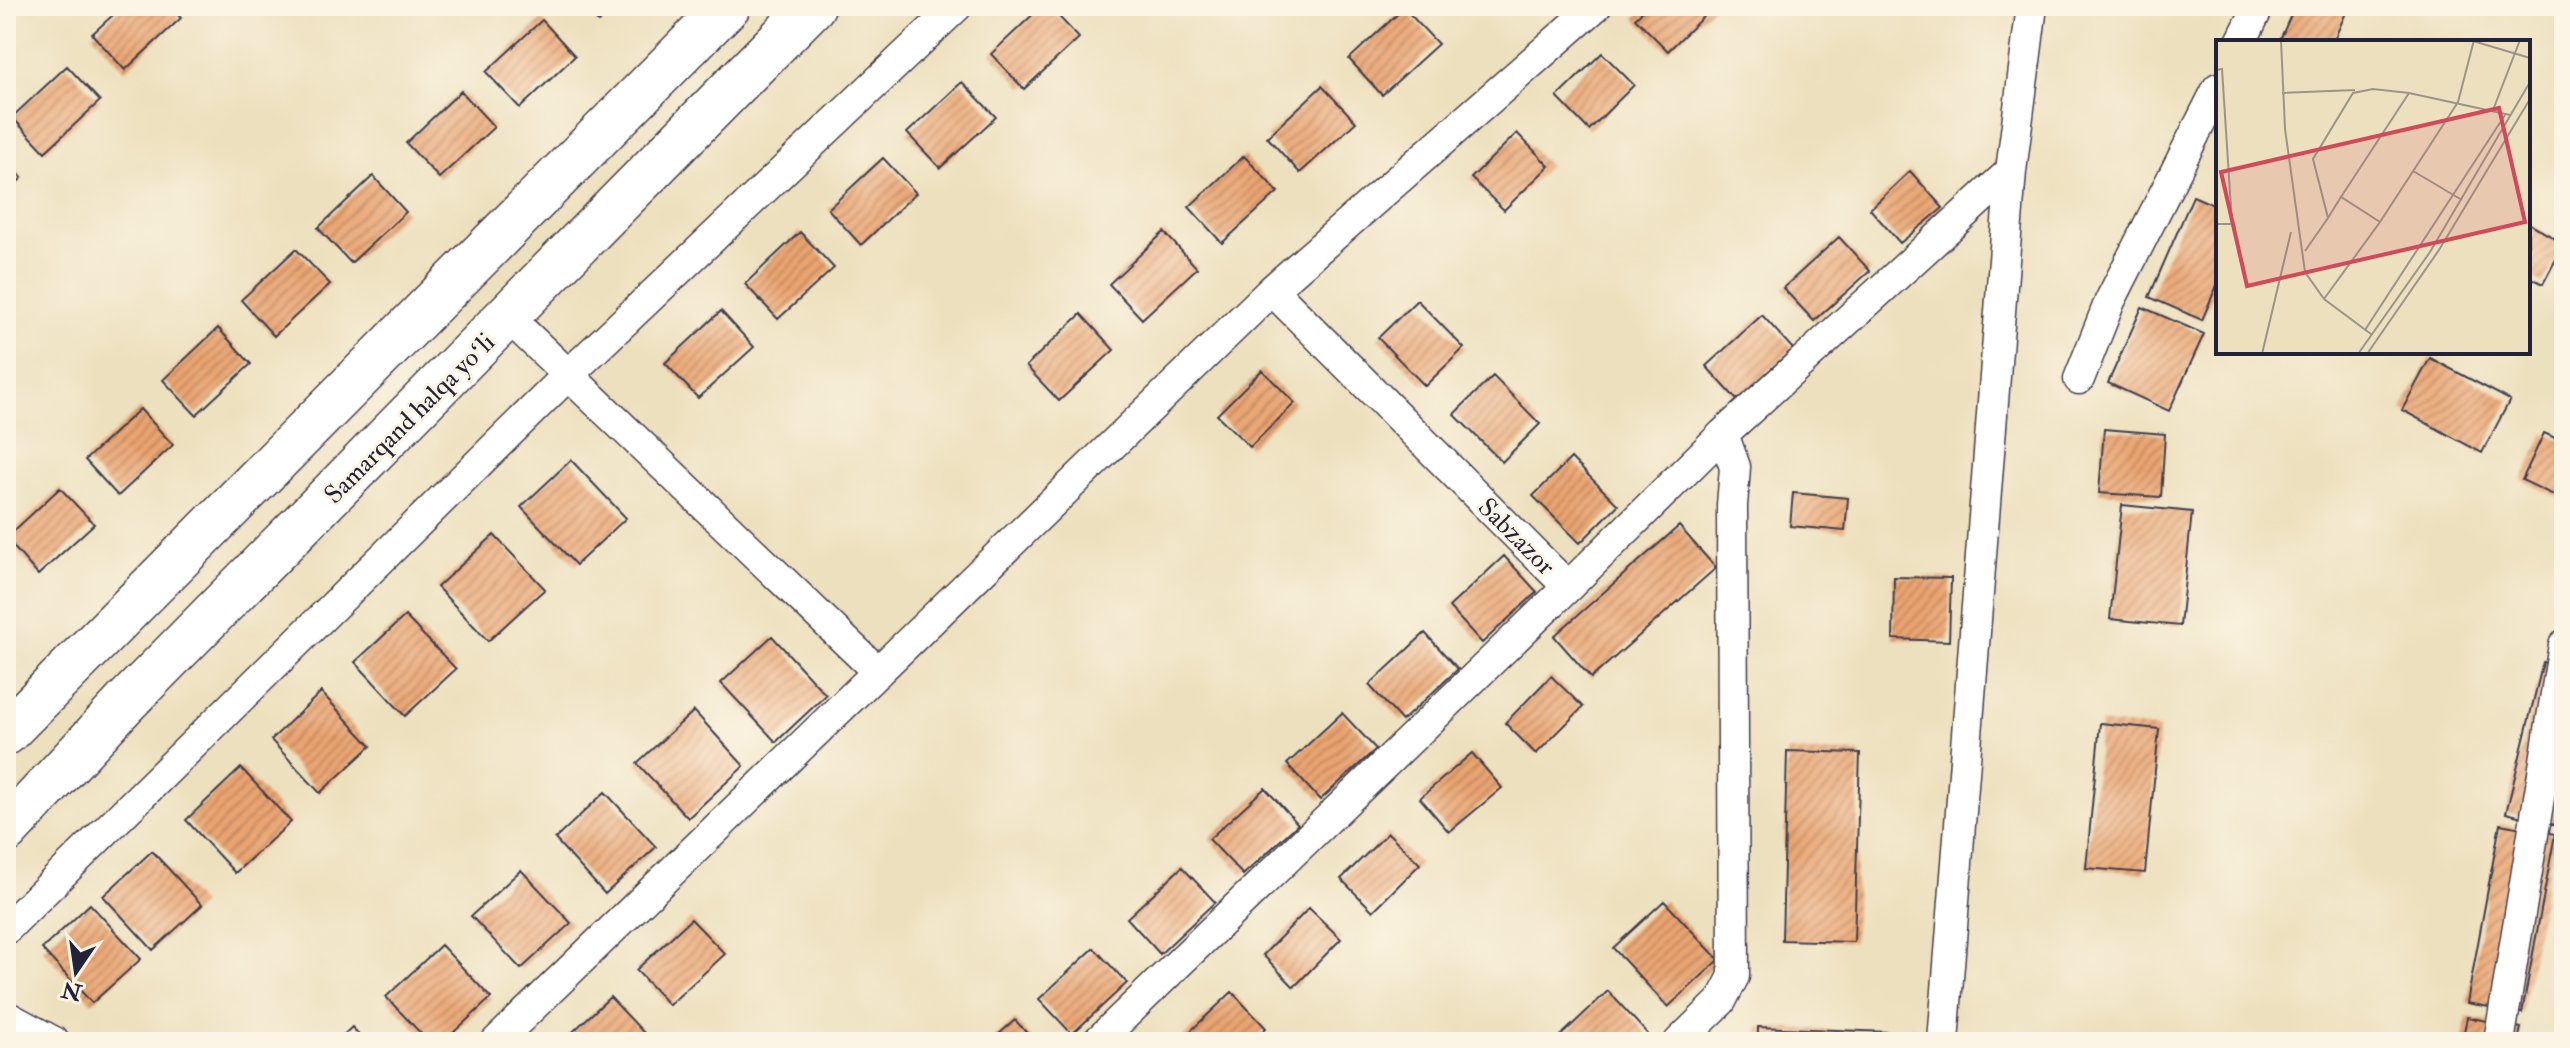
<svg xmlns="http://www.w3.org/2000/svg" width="2570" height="1048" font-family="'IM FELL Double Pica',serif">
  <defs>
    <pattern id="building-hatch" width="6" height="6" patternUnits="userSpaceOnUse" patternTransform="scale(2)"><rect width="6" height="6" fill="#eaa471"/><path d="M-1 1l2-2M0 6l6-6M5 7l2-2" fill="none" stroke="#bd855e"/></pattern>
  </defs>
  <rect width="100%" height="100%" fill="#fcf5e5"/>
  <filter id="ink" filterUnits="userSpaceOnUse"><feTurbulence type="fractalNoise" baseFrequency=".0125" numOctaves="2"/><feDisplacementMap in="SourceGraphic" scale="16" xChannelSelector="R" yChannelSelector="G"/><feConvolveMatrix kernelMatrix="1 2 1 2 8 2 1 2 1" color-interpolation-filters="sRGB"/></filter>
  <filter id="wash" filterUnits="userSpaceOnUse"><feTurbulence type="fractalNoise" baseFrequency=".006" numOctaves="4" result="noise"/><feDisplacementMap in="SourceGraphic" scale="32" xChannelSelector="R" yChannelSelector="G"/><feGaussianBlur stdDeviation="1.8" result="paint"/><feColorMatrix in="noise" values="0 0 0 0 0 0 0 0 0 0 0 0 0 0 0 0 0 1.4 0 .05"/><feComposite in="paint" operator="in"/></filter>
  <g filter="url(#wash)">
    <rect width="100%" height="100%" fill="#ede0be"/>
    <g id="blocks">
      <path fill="url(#building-hatch)" d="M123,6H169L181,18L125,70L92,34Z
        M584,6H615L598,22Z
        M1042,6H1049L1079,38L1024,89L991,54Z
        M1648,6H1714L1668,51L1635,18Z
        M2295,6H2349L2333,42H2279Z
        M1404,8L1438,44L1382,95L1349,59Z
        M542,20L575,56L520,108L486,72Z
        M1602,53L1634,85L1589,130L1557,97Z
        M67,66L100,101L45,152L12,117Z
        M962,82L996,117L940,168L907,133Z
        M1322,86L1356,122L1300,173L1267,137Z
        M461,91L494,127L439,178L406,143Z
        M1517,133L1549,166L1504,210L1471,178Z
        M1244,156L1278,192L1222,243L1189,207Z
        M883,158L916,193L861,245L828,209Z
        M6,160L22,178L6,193Z
        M1910,171L1943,208L1900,243L1870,209Z
        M373,176L406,212L351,263L318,228Z
        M2193,196L2218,207V283L2202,320L2149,297Z
        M2528,223L2564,244L2543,284L2528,276Z
        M800,232L834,268L778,319L745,284Z
        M1164,232L1197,268L1142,319L1109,284Z
        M1839,237L1870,271L1814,321L1783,288Z
        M296,249L330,284L274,336L241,300Z
        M1417,300L1464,348L1425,386L1378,338Z
        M2142,307L2204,334L2169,411L2108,383Z
        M721,311L754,347L698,398L665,363Z
        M1081,314L1114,350L1059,401L1026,366Z
        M1762,315L1793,349L1737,400L1706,366Z
        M218,328L251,364L196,415L163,380Z
        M2430,358L2510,400L2482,453L2402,410Z
        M1262,370L1295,403L1250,447L1217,415Z
        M1493,376L1540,424L1502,462L1454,414Z
        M140,409L173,445L118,496L85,460Z
        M2104,429L2165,434L2161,497L2099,493Z
        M2544,433L2564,442V500L2522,480Z
        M1571,458L1618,505L1580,543L1533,496Z
        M571,460L626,518L576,565L521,507Z
        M60,488L94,524L38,575L6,538Z
        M1793,493L1848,498L1845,531L1790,526Z
        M2122,505L2192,512L2180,626L2110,619Z
        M1679,526L1716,568L1591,678L1554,636Z
        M494,535L545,589L488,641L437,587Z
        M1504,556L1537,592L1482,643L1449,607Z
        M1894,577L1951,578L1949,641L1893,639Z
        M405,616L456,669L405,716L355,662Z
        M1425,633L1458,669L1402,721L1369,685Z
        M772,636L826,695L776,742L721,683Z
        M2543,662L2564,667V804L2559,826L2506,813Z
        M1551,676L1583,707L1536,754L1505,723Z
        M321,692L371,746L320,793L271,740Z
        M694,711L744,766L688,818L637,763Z
        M1342,713L1376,749L1320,800L1287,764Z
        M2100,723L2159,729L2145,873L2086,868Z
        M1787,751L1860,753L1854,942L1782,940Z
        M1472,753L1502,788L1449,832L1420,798Z
        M241,768L291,822L235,873L186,820Z
        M1265,788L1298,824L1243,875L1209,839Z
        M605,792L656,847L605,894L555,839Z
        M2500,824L2555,834L2522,1013L2467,1003Z
        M1388,833L1420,864L1373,911L1341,879Z
        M152,851L202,905L153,950L103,896Z
        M1182,867L1215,902L1160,954L1127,918Z
        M521,870L571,923L521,969L471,916Z
        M1664,901L1719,960L1668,1007L1613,948Z
        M90,904L141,959L92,1003L42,949Z
        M1309,908L1341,939L1294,987L1263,955Z
        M691,919L725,954L669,1005L636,970Z
        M441,945L491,998L443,1042H429L386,997Z
        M1094,948L1127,983L1072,1034L1039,999Z
        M1608,991L1655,1042H1554Z
        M1232,992L1266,1028L1250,1042H1187L1183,1038Z
        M610,997L644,1033L634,1042H562Z
        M2467,1017L2521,1028L2518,1042H2462Z
        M1015,1020L1035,1042H990Z
        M352,1027L365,1042H336Z
        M1758,1027L1916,1033V1042H1758Z"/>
    </g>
  </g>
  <g filter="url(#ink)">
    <use href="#blocks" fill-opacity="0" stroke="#403e4f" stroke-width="2"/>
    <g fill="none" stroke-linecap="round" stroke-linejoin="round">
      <defs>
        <path id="street" d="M1596,6L1272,290L1568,587L1723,434L1735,467L1732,506L1734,976L1721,1001L1679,1042
          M2241,42L2259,6
          M508,317L878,672
          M2079,379L2110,301L2218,88
          M1723,434L2011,171
          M6,929L568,375L957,6
          M6,1016L54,1042
          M496,1042L1272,290
          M1097,1042L1568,587
          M1943,1042L2011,171L2032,6
          M2499,1042L2564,645"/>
        <path id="highway" d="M6,733L728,6
          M6,831L125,703L813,6"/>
      </defs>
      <use href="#street" stroke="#403e4f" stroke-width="33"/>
      <use href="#highway" stroke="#403e4f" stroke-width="47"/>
      <use href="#street" stroke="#fff" stroke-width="30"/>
      <use href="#highway" stroke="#fff" stroke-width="44"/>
    </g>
  </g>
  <g text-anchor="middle" stroke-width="6" stroke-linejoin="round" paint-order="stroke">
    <g font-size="26" fill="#22223b" stroke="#fcf5e5">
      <text transform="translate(409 418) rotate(-45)" y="9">Samarqand halqa yoʻli</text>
      <text transform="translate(1517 536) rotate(45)" y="9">Sabzazor</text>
    </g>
  </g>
  <g transform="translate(2216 40)">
    <rect width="314" height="314" fill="#ede0be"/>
    <path fill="none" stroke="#9c948a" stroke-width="2" d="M65,0L69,89L89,232L108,259L155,294M257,1L314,18M0,30L6,29L16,184H0M66,53L139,50M277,70L304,0M197,131L246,160M125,157L193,53M164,182L242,62L258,0M89,211L112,178M108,259L164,182L125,157L112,178L97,119L137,53L157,49L193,53L294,75M149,290L289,75M46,314L75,192M142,314L214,212L314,42M151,314L223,210L314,59"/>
    <path fill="#d1495b" fill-opacity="0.15" stroke="#d1495b" stroke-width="4" d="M283,68L309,182L31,246L5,132Z"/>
    <rect width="314" height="314" fill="none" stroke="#22223b" stroke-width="4"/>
  </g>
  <rect width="2570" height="1048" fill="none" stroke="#fcf5e5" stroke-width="32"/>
  <g transform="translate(76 972) rotate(193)" stroke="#fcf5e5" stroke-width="6" paint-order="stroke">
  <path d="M0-6L14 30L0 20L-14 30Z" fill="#22223b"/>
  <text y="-12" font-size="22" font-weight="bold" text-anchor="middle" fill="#22223b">N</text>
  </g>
</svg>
